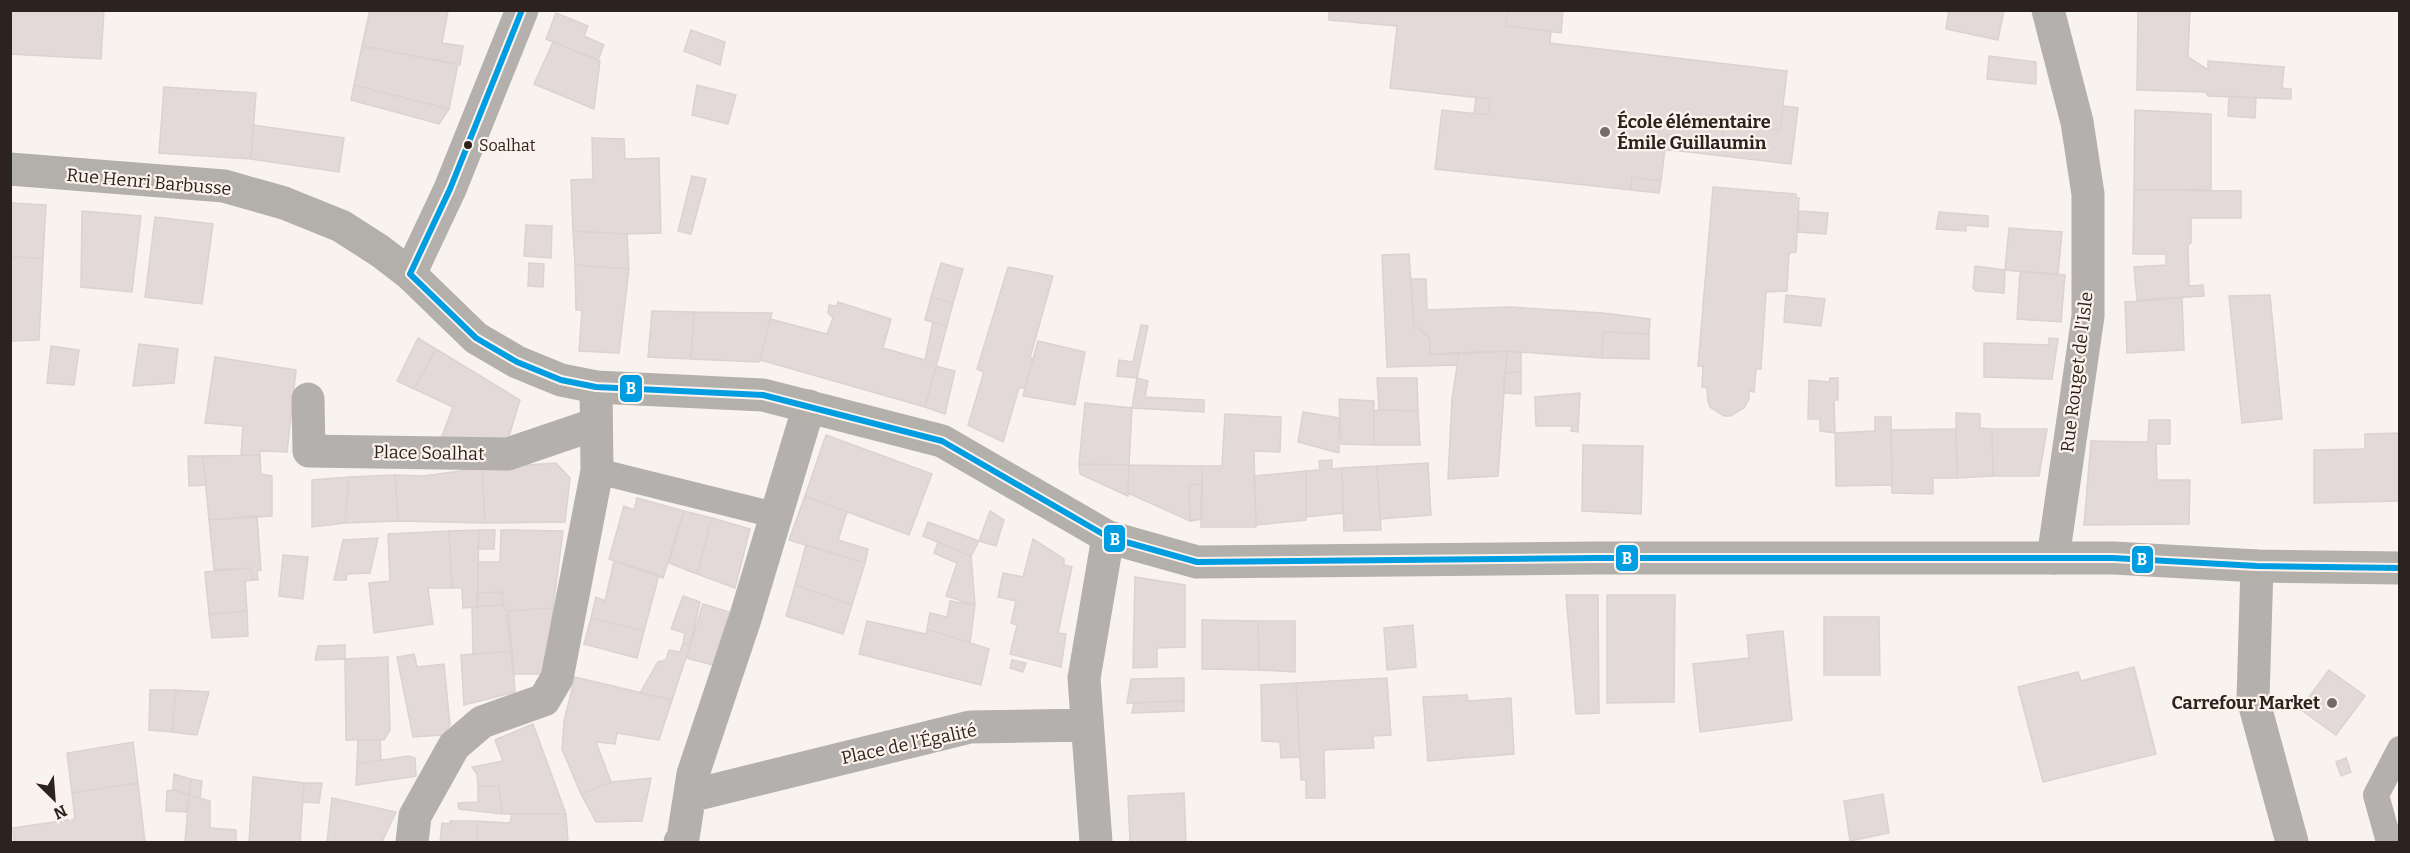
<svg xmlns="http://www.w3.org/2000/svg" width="2410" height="853" font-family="Bitter,serif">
  <rect width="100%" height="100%" fill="#f9f3f0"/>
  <path fill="#e3d9d8" stroke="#dbd2d1" stroke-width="1.5" d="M10,10H104L101,59L10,54Z
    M370,10L448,11L442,43L463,46L460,65L362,46Z
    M1329,10H1507L1506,26L1551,31L1550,43L1787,71L1780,130L1724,124L1722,140L1667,134L1661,181L1632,177L1631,190L1435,169L1442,110L1488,115L1490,99L1390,88L1397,26L1329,20Z
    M1507,10H1563L1561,33L1506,26Z
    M1949,10H2004L1998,40L1946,29Z
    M2138,10H2190L2188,57L2208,70V61L2284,67L2282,88L2291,89V99L2208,96L2206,92L2137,90Z
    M556,13L588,26L584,36L604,45L598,60L546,39Z
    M691,30L725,42L720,65L684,51Z
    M553,42L600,61L594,109L534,84Z
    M362,46L458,64L449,109L354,85Z
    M1989,56L2036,62V84L1987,79Z
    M354,85L449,109L439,124L351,100Z
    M697,85L736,95L728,124L692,115Z
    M164,87L256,93L251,159L159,153Z
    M2229,96L2256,98L2255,118L2228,116Z
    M1476,97L1490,99L1488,115L1474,113Z
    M1783,106L1798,108L1791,164L1664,149L1667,134L1722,140L1724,124L1780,130Z
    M2135,110L2211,114V190H2134Z
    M253,125L344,138L339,172L251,159Z
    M592,138L624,139L625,159L659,158L661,233L627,234L573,231L571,180L593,179Z
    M692,176L706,179L691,234L678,231Z
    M1632,177L1661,181L1659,193L1631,190Z
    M1713,187L1796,194V198H1799L1796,252L1789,253L1787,291L1766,292L1761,369H1756L1754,392L1749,391V399L1744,408L1730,416H1724L1710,407L1708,401L1707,388L1702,387L1703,366H1698Z
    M2134,190L2241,191V218H2191V243L2188,245L2189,286L2203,285L2204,296L2137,300L2134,267L2166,265V254H2133Z
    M10,203L46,205L43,258L10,257Z
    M82,211L141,216L132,292L81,287Z
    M1799,211L1828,213L1826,234L1798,232Z
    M1939,212L1988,216V227L1966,225V231L1936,229Z
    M155,217L213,224L202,304L145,297Z
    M526,225L552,226L551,258L524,256Z
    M2009,228L2062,232L2058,275L2005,270Z
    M573,231L627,234L629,269L575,265Z
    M1409,254L1414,328H1419L1430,339V354H1459L1457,365L1387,367L1382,255Z
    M10,257L43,258L39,340L10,341Z
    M529,263L544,264L543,287L528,286Z
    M941,263L963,269L953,303L931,297Z
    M575,265L629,269L619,353L579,351L582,310H576Z
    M1975,266L2005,270L2004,293L1976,291L1973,288Z
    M1008,267L1053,276L1030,358L1033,359L1025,388H1019L1003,442L968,425L984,372L977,369Z
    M2020,271L2065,275L2061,322L2017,319Z
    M1411,279H1426L1427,310L1510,307L1603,313L1650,319L1649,334L1603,332L1602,358L1507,351L1430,354V339L1419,328H1414Z
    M1786,295L1825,299L1821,326L1784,322Z
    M2270,295L2282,419L2242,423L2229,296Z
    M931,297L953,303L947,326L925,320Z
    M2182,298L2184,350L2127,353L2125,302Z
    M838,302L891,319L883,348L925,360L933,322L947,326L925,407L760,360L770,319L827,334L833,318L828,313L829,305L837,306Z
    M652,311L694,312L691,359L648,357Z
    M694,312L772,313L759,362L691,359Z
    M1141,325L1148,326L1137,378L1117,376L1119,360L1133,362Z
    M1603,332L1649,334V359L1602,358Z
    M418,338L436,349L414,389L397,381Z
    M2049,338L2058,339L2052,379L1984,377V343L2049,345Z
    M1038,341L1085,352L1075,405L1023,396Z
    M139,344L178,349L174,383L133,386Z
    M51,346L79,350L74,385L47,383Z
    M436,349L520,400L506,446L440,441L453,407L414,389Z
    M1507,351L1521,353V372L1505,373Z
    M1507,351L1498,476L1448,479L1452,399L1459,354Z
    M215,357L296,370L287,452L260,451V455H241L243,426L205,423Z
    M936,366L955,371L945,414L925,407Z
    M1521,372V394L1503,393L1505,373Z
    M1137,378L1148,381L1145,397L1204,400V412L1132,408Z
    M1377,378H1417L1418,411L1379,410Z
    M1830,378H1838V400H1834L1835,433L1820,431V419H1808L1809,380L1829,382Z
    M1580,393L1578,432L1571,431L1572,426H1536L1535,397Z
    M1339,399L1374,401V445L1341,444Z
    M1085,403L1132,408L1129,465L1079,464Z
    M1379,410L1418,411L1420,445H1374V411Z
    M1303,412L1339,418V453L1298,442Z
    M1956,413L1980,414V428L1992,429L1993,476L1957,478Z
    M1225,414L1281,417L1280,452L1254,451L1256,527H1201L1202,466H1222Z
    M1875,417H1891L1892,485L1836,486L1835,433L1875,431Z
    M2149,420H2170V444H2156L2157,480H2190L2189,524L2084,525L2091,441L2148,442Z
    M1956,429L1957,478H1933V494L1892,493L1891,430Z
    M1992,429H2047L2039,476H1993Z
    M2400,433V501L2314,503V450L2365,449V434Z
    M826,435L932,474L909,535L805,496Z
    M1583,445L1643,446L1641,514L1582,511Z
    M260,455L261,474L272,476V516L209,520L203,456Z
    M188,456H203L206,485L189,486Z
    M1332,460V469L1342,468L1343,513L1306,517V471L1320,470L1319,461Z
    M556,463L570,478L565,522L485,523L482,468Z
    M1428,463L1431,515L1380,519L1377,466Z
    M1079,464L1129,465L1128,496L1080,474Z
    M1129,465L1202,466V484L1189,485L1190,521L1128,493Z
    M1377,466L1381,530L1344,531L1342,468Z
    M482,468L485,523L398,521L395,475L423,476Z
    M1306,471V520L1256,525L1254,476Z
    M395,475L398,521L345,523L349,477Z
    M349,477L345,523L312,527V480Z
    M1202,484V519L1190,521L1189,485Z
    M805,496L847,512L838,540L868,549L865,563L789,540Z
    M637,498L684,511L663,578L609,559L624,506L634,510Z
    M684,511L712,518L697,574L669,563Z
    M990,511L1004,520L996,546L979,541Z
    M257,516L261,570L257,571L258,580H253L251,568L214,570L209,520Z
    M712,518L750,529L735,588L697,574Z
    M928,522L979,541L971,556L923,536Z
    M479,530H495L494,549H478Z
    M479,530L477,607L463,608L462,588H452L449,531Z
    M501,530L563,531L553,608L507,611L503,605L502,592L478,593V562H500Z
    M449,531L452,588H428L433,624L374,633L369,583L390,581L388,534Z
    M378,538L370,573L347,574L346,580H334L343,540Z
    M1033,539L1064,559V565L1072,567L1058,633L1066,634L1061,667L1010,654L1017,625L1011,623L1016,601L998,597L1003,573L1023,577Z
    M938,542L971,556L975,605L946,596L957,563L934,553Z
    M806,545L865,563L852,605L795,585Z
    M283,555L308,557L303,599L279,596Z
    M614,561L659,575L644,631L591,618L596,597L605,601Z
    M251,568L253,580L245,581L247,611L209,614L205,572Z
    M1135,577L1185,585V647L1157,648V667L1133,668Z
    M795,585L852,605L843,634L786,616Z
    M502,592L503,605L477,607L478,593Z
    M1566,595H1598L1599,713L1576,714Z
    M1607,595H1675L1674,702L1607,703Z
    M683,596L700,602L690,645L683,643L685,633L671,629Z
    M950,601L975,605L970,643L927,629L930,613L947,617Z
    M703,604L729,612L713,665L686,658Z
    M503,605L508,613L512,651L473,654L472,607Z
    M553,608L545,674H513L507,611Z
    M247,611L248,636L212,638L209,614Z
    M1824,617H1879L1880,675H1824Z
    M591,618L644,631L637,658L584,644Z
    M1202,620L1258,621L1259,670L1202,669Z
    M867,621L926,634L927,629L989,649L981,685L859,654Z
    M1258,621H1295V672L1259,670Z
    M1413,625L1416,667L1387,670L1384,628Z
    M1783,631L1792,720L1700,732L1693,664L1749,658L1747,635Z
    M683,643L690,645L672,700L640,693L658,662L666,660L669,650L680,652Z
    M345,645V659L315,660L318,646Z
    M512,651L515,692L464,705L461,655Z
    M414,654L417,667L444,664L450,725L443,735L413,737L397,657Z
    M388,657L390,730L384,740H346L345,659Z
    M1012,660L1026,663L1023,672L1010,668Z
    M2134,667L2156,754L2043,782L2018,687L2078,672L2081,681Z
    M2329,670L2365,696L2336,735L2300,709Z
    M575,677L672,700L659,740L617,733L615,744L596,742L611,782L581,794L562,749L564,721Z
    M1184,678V701L1127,703L1131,679Z
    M1387,678L1391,735L1373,736L1374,748L1324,750L1325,798H1306V780H1301L1296,683Z
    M1296,683L1300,757L1281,758L1280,742L1262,741L1261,685Z
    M150,690H176L172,732L149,730Z
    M176,690L209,692L197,735L172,732Z
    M1467,695L1468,701L1511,698L1514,754L1428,761L1423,697Z
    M1184,701V711L1132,713L1134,703Z
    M533,724L566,814H502L499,786H478L477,774L472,767L503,761L495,740Z
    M358,740H380L381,760L357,764Z
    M133,742L138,783L72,793L67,753Z
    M408,756L415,758L416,776L356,785L357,764Z
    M2346,758L2351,772L2341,776L2336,762Z
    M174,774L191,779L189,795L173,790Z
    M253,777L304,783L300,842H249Z
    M651,778L642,821L596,822L581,794L611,782Z
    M191,779L202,781L200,798L189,795Z
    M138,783L145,842H14L13,828L75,819L72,793Z
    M304,783H322L319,803L302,802Z
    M478,786H499L502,814L459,809L458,803L478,802Z
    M173,790L189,795L186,812L166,811L167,791Z
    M1184,793L1186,842H1130L1128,796Z
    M1883,794L1889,833L1850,841L1844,801Z
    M189,795L210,801V828L236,830V842H185Z
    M332,798L396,812L382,842H327Z
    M512,814H566L568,842H477V821L510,823Z
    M450,821H477V842H440L442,823L450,824Z"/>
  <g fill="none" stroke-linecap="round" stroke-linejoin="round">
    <path stroke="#b3b0ad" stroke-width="26" d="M597,471L775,515
      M2389,842L2376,795L2400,749"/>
    <path stroke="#b3b0ad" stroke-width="33" d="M2048,10L2077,122L2088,194V316L2053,558
      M410,274L450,189L522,10
      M308,399L309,451L508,454L596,424
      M2257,566L2253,699L2292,842
      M690,796L970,727L1086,725
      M412,842L415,816L454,746L482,722L544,700L557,678L597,471L596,387
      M680,842L683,838L693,774L745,619L809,406
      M1096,842L1084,678L1108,537"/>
    <path stroke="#b3afab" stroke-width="33" d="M10,169L224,186L284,203L341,226L380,251L410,274L476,338L517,362L561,380L596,387L763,395L942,441L1108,537L1197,562L1595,558H2113L2257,566L2400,568"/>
    <defs>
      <path id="bus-1" d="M410,274L476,338L517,362L561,380L596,387L763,395L942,441L1108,537L1197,562L1595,558H2113L2257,566L2400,568
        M410,274L450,189L522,10"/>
    </defs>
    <use href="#bus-1" stroke="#fdf2ec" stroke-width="10"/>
    <use href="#bus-1" stroke="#009ee1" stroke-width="6"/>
  </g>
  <g fill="#746c68" stroke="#fdf2ec" stroke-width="2">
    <circle cx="1605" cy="132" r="6"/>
    <circle cx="2332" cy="703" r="6"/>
  </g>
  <circle fill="#2d231e" stroke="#fdf2ec" stroke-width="2" cx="468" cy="145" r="5"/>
  <g text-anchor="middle" stroke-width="4.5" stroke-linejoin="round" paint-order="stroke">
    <g font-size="16" fill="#2d231e" stroke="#fdf2ec" text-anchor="start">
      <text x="479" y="151">Soalhat</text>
    </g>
    <g font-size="18" font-weight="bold" fill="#2d231e" stroke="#fdf2ec" text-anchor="start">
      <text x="1617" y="128">École élémentaire<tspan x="1617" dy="21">Émile Guillaumin</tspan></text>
      <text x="2320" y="709" text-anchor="end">Carrefour Market</text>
    </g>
    <g font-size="18" fill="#2d231e" stroke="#fdf2ec">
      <text transform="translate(149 182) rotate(5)" y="6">Rue Henri Barbusse</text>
      <text transform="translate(2077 372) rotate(-83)" y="6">Rue Rouget de l'Isle</text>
      <text transform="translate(429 453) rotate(1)" y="6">Place Soalhat</text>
      <text transform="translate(909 744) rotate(-12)" y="6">Place de l'Égalité</text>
    </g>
  </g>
  <g stroke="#fdf2ec" stroke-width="2">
    <rect x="619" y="374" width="24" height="29" rx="6" fill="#009ee1"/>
    <rect x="1103" y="524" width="23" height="29" rx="6" fill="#009ee1"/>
    <rect x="1615" y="544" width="24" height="28" rx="6" fill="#009ee1"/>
    <rect x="2131" y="545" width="23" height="29" rx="6" fill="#009ee1"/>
  </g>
  <g font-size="16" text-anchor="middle" font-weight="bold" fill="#fff">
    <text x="631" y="394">B</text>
    <text x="1115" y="545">B</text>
    <text x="1627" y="564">B</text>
    <text x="2142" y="565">B</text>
  </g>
  <rect width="2410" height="853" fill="none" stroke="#2d231e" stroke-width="24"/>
  <g transform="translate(54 799) rotate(155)" stroke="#fdf2ec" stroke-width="4.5" paint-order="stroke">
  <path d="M0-4.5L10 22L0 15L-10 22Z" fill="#2d231e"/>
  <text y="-9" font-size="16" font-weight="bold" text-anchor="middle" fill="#2d231e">N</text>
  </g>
</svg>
